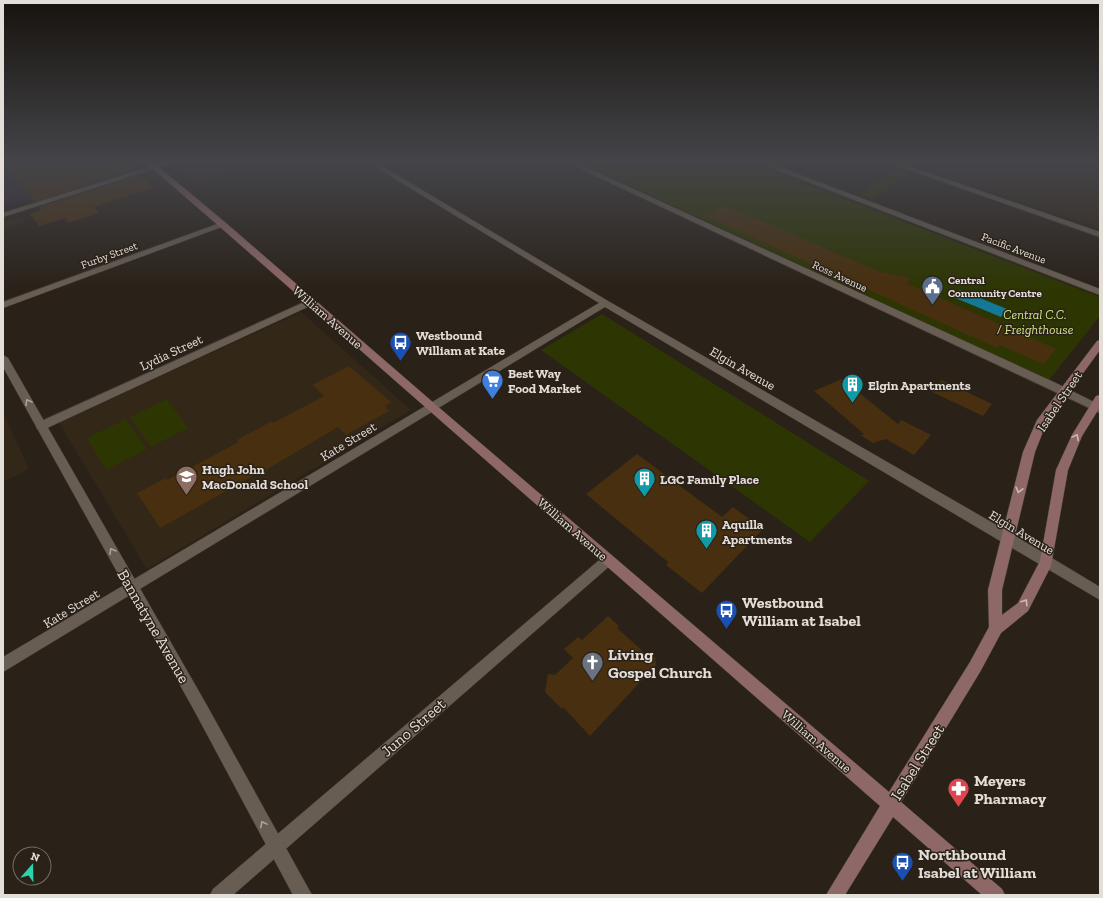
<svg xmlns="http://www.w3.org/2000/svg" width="1103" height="898" font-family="'Zilla Slab',serif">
  <rect width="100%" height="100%" fill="#2a2219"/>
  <path fill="#332718" d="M190,163H257V164L194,185L175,169Z
    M908,163H1100V228L950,178Z
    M21,217L26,222L3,229V222Z
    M301,312L411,410L147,569L59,423Z
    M3,412L29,469L3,482Z"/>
  <path fill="#342632" d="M3,163H150L3,207Z"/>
  <path fill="#2d3603" d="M581,163H751L1100,297V316L1049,380Z
    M895,169L909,174L874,199L859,194Z
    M602,314L869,481L810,542L541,350Z
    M167,399L188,428L151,447L130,417Z
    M126,419L147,449L106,470L87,438Z"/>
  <path fill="#147997" d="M960,290L1007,309L1001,317L953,297Z"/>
  <path fill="#472f0f" d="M4,163H126L134,170L34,202Z
    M140,175L153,188L94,207L99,213L68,223L65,218L39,226L30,214L41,210L39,207Z
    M724,205L880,272L912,278L906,283L1056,349L1044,364L999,345L997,348L705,216Z
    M349,366L391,402L385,406L389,411L346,435L338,427L261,473L260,472L160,528L137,493L166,478L167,480L239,442L237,440L272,421L273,423L324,396L312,385Z
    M842,379L898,424L901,420L931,435L914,455L886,439L873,443L860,435L864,434L814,391Z
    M942,380L992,404L983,416L932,392Z
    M637,454L722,517L733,507L763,529L702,593L666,565L668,562L586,494Z
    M608,616L619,626L617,628L646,654H651L655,658L656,665L590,736L563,707L562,709L545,692L548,674L555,675L573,658L564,649L578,637L582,640Z"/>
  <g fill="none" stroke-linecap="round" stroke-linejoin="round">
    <defs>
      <path id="minor" d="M369,163H377L608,301L1012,534L1100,587V600L605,307L3,672V657L599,303Z
        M568,163H577L1058,384L1100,405V413Z
        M759,163H769L1100,289V295Z
        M889,163H900L1100,232V237Z
        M220,223H226L227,225L3,308V302Z
        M311,299L315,302L314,304L45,429H37L36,426L37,423Z
        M608,554L612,556L614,560L612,564L233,895H210L213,889L604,556Z"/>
      <path id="tertiary" d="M162,163H173L3,217V213Z
        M3,355L8,358L205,702L312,895H293L195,712L3,367Z"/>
      <path id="secondary" d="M146,163H154L226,223L450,417L889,792L970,662L989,627L988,590L1023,452L1037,420L1097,341L1100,340V350L1046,424L1035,452L1002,590V615L1018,603L1040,561L1056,470L1072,435L1096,396L1100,395V407L1082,436L1068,470L1051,566L1028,611L1001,633L980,672L901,802L1002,889L1005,895H982L893,817L845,895H826L880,806L220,227Z"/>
    </defs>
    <use href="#minor" stroke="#453e37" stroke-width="1"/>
    <use href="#tertiary" stroke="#453e37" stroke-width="1"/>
    <use href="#secondary" stroke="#453e37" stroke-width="1"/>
    <use href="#minor" fill="#675d53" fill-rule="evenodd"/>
    <use href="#tertiary" fill="#675d53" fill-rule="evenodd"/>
    <use href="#secondary" fill="#8e6867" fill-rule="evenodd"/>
  </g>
  <defs><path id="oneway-chevron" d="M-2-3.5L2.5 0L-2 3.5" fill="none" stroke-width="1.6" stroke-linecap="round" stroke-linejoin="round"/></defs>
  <g stroke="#aca49c">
    <use href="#oneway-chevron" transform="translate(28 402) rotate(-120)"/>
    <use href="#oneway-chevron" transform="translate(112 551) rotate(-120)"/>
    <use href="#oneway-chevron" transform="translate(263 824) rotate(-118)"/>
  </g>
  <g stroke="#cabbb6">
    <use href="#oneway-chevron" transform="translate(1076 437) rotate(-62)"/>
    <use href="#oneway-chevron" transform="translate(1019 490) rotate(103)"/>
    <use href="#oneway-chevron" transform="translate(1025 602) rotate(-58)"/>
  </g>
  <linearGradient id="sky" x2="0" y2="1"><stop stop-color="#17130e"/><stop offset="0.56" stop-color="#444449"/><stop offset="1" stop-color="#444449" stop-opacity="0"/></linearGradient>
  <rect width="1103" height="289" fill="url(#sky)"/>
  <defs>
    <symbol id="civic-pin" viewBox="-11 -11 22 30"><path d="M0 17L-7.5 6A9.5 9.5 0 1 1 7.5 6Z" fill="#5c6f8a" stroke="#2a2219"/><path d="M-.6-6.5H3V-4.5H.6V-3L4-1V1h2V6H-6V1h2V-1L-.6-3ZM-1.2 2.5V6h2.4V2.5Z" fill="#fff"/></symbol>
    <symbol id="bus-pin" viewBox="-11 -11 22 30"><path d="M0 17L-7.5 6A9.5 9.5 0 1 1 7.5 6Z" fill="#1a4fb4" stroke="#2a2219"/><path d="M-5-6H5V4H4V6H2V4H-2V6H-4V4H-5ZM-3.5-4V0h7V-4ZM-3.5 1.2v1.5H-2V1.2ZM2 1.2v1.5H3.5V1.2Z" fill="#fff"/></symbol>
    <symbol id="supermarket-pin" viewBox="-11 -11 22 30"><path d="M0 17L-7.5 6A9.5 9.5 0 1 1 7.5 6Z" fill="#3f7fe0" stroke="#2a2219"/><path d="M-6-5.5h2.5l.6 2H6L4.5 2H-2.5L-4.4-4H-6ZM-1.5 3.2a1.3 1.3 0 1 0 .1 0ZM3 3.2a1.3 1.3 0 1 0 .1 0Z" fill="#fff"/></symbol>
    <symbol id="building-pin" viewBox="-11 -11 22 30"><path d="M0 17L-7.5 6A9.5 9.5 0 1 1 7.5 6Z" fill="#0f9aa8" stroke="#2a2219"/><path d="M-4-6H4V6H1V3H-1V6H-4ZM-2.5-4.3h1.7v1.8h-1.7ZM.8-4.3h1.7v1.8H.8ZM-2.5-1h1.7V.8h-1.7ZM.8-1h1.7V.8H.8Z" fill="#fff"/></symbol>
    <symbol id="school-pin" viewBox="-11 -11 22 30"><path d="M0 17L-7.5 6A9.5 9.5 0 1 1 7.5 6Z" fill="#8d6e63" stroke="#2a2219"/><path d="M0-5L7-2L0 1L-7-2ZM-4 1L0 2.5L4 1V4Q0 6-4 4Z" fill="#fff"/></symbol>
    <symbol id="church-pin" viewBox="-11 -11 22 30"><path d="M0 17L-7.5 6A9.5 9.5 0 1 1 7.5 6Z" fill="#6b7280" stroke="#2a2219"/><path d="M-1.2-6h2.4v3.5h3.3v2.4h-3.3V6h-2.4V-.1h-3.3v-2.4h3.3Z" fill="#fff"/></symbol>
    <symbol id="pharmacy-pin" viewBox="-11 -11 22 30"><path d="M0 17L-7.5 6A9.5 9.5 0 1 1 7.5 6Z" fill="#e0444e" stroke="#2a2219"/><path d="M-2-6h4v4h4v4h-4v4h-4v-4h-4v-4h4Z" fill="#fff"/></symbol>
  </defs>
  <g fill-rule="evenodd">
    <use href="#civic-pin" x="920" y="274" width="25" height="34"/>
    <use href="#bus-pin" x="388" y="330" width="25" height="34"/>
    <use href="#supermarket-pin" x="480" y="368" width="25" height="34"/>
    <use href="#building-pin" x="840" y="372" width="25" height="34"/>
    <use href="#school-pin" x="174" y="464" width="25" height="34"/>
    <use href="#building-pin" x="632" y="466" width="25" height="34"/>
    <use href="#building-pin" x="694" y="518" width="25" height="34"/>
    <use href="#bus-pin" x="714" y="598" width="25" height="34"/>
    <use href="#church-pin" x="580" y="650" width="25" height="34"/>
    <use href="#pharmacy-pin" x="946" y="776" width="25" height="34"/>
    <use href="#bus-pin" x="890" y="850" width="25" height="34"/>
  </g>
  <g text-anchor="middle" stroke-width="3" stroke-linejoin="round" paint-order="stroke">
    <g font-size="11" fill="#e4ded8" stroke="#2a2219">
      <text transform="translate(1014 248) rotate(21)" y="4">Pacific Avenue</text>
      <text transform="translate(109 255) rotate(-20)" y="4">Furby Street</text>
      <text transform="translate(840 276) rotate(25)" y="4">Ross Avenue</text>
    </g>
    <g font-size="11" font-weight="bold" fill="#e4ded8" stroke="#2a2219" text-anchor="start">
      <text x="948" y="284">Central<tspan x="948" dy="13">Community Centre</tspan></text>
    </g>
    <g font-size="13" font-style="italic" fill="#cee583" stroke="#2a2219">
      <text x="1035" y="319">Central C.C.<tspan x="1035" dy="15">/ Freighthouse</tspan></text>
    </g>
    <g font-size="13" fill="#e4ded8" stroke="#2a2219">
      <text transform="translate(328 317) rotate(41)" y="5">William Avenue</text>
      <text transform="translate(171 352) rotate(-25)" y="5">Lydia Street</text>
      <text transform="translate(743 368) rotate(30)" y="5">Elgin Avenue</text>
      <text transform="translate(1059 401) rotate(-56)" y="5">Isabel Street</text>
      <text transform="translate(348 441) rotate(-31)" y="5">Kate Street</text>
      <text transform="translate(573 529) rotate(41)" y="5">William Avenue</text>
      <text transform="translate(1022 532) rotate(31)" y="5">Elgin Avenue</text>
      <text transform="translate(71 608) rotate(-31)" y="5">Kate Street</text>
      <text transform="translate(817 741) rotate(41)" y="5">William Avenue</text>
    </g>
    <g font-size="13" font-weight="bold" fill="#e4ded8" stroke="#2a2219" text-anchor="start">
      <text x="416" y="340">Westbound<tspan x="416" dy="15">William at Kate</tspan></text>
      <text x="508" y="378">Best Way<tspan x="508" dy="15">Food Market</tspan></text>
      <text x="868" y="390">Elgin Apartments</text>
      <text x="202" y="474">Hugh John<tspan x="202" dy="15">MacDonald School</tspan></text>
      <text x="660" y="484">LGC Family Place</text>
      <text x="722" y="529">Aquilla<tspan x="722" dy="15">Apartments</tspan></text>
    </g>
    <g font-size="16" font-weight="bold" fill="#e4ded8" stroke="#2a2219" text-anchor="start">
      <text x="742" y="608">Westbound<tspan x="742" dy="18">William at Isabel</tspan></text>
      <text x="608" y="660">Living<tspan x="608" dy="18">Gospel Church</tspan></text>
      <text x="974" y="786">Meyers<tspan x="974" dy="18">Pharmacy</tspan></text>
      <text x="918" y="860">Northbound<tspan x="918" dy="18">Isabel at William</tspan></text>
    </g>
    <g font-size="16" fill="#e4ded8" stroke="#2a2219">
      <text transform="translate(154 626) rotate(60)" y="6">Bannatyne Avenue</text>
      <text transform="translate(413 727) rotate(-41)" y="6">Juno Street</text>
      <text transform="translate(917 762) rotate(-58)" y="6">Isabel Street</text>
    </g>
  </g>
  <rect width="1103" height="898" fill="none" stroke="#e4ded8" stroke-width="8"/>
  <g transform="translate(32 866) rotate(20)"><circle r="19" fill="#2a2219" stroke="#746d65"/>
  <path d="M0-3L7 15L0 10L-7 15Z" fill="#2bd5ac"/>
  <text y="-6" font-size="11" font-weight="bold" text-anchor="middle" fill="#e4ded8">N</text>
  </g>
</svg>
